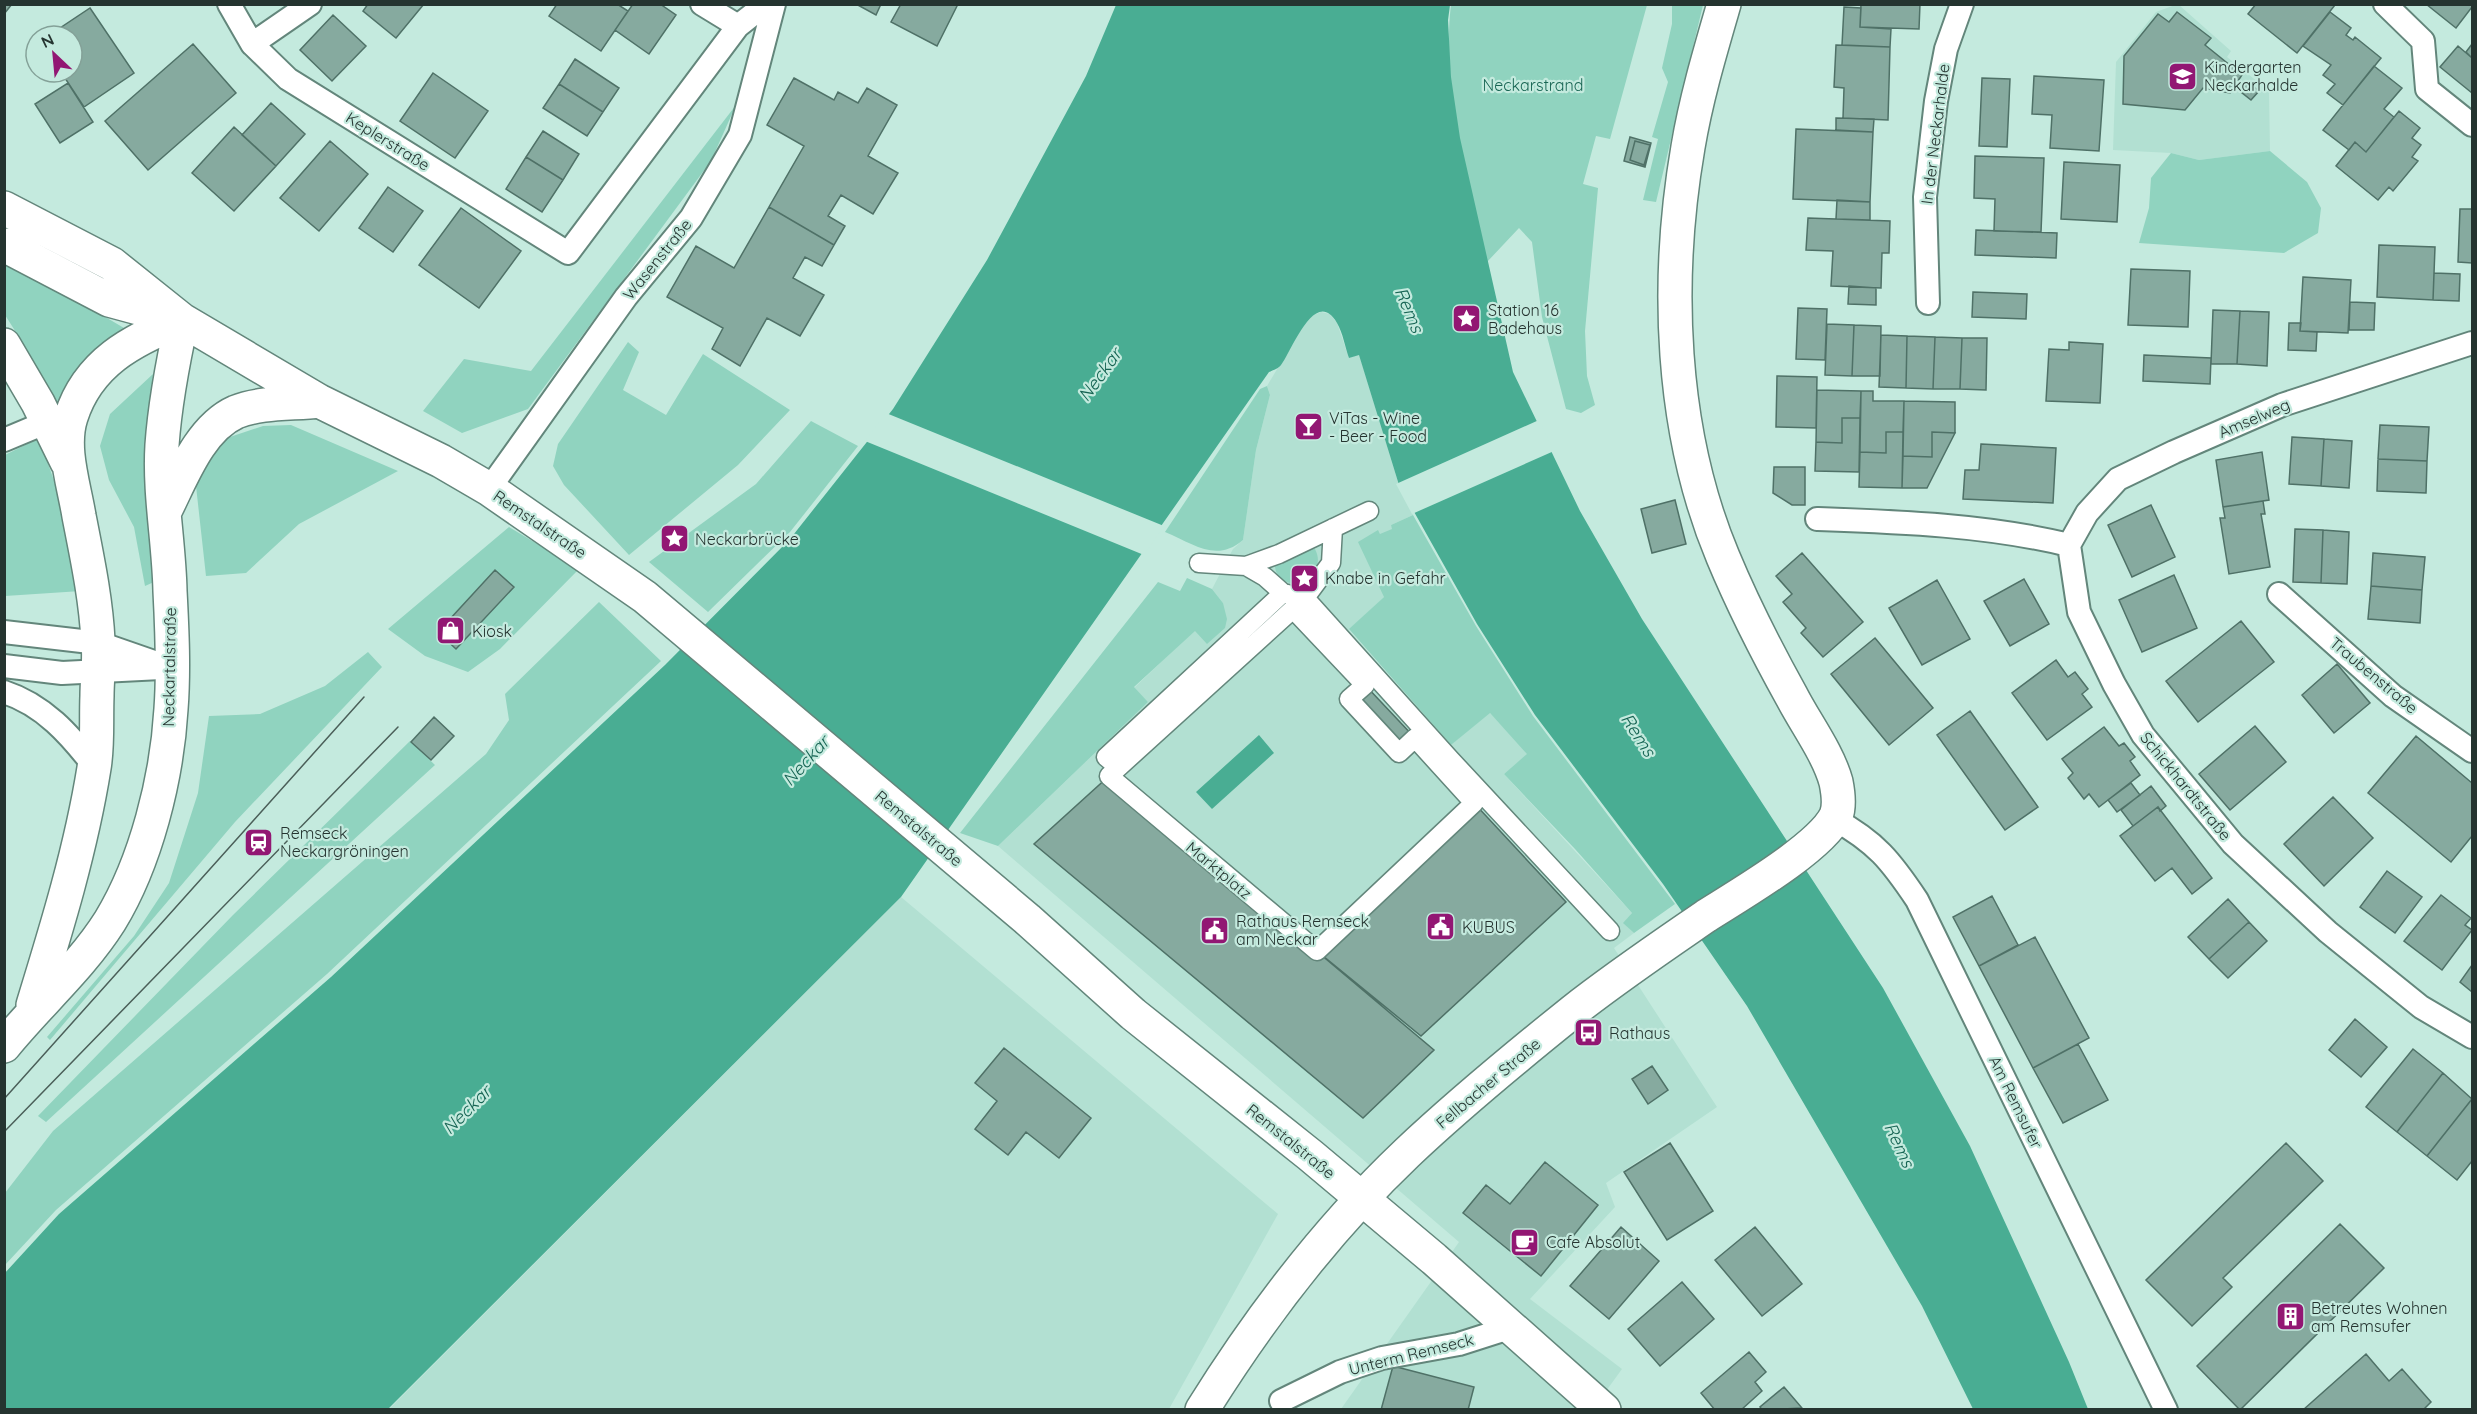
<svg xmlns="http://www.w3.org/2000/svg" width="2477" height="1414" font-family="Quicksand,sans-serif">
  <rect width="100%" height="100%" fill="#c4eade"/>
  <path fill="#b2e0d2" d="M2175,5H2179L2231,51L2227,57L2269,91L2270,151L2199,160L2171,153L2113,150L2116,62L2156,12Z
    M1321,312L1330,314L1337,323L1349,358L1359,354L1399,485L1413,515L1391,525L1393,529L1380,535L1379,531L1384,597L1349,630L1451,745L1489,712L1528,754L1504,774L1632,913L1624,923L1634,933L1614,948L1717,1107L1606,1183L1615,1207L1530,1299L1622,1369L1593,1409H1341L1459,1242L998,846L1148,702L1134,688L1223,603L1212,589L1233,549L1243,540L1256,450L1270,395L1267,386L1308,317Z
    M901,897L1278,1214L1169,1409L388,1410Z"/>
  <path fill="#90d3bf" d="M1451,5H1647L1610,139L1596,136L1583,184L1598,188L1585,331L1587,376L1595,405L1581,413L1566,409L1542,317L1532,242L1519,228L1487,262C1469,183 1441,85 1451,5Z
    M1672,5H1703L1656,202L1643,200L1658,139L1652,137L1668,82L1662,68L1672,24Z
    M736,105L711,161L528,409L462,433L423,411L464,359L531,371Z
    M2270,151L2307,182L2321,208L2318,233L2284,253L2139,243L2149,208L2151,178L2171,153L2199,160Z
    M5,258L124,328L56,403L26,348L5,315Z
    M628,342L639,352L623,390L666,415L703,354L790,410L738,465L629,555L564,485L553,466L558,444Z
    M153,374L146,450L154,582L145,586L134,527L109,480L100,446L110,414Z
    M1267,386L1270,395L1256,450L1243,540C1216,563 1194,544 1165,532L1260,389Z
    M811,421L858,446L790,532L708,612L649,562L756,484Z
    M291,425L398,471L299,524L246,573L206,576L196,486L221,440L263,426Z
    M39,438L58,492L81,591L5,596V455Z
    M1413,515L1476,626L1533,716L1675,904L1634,933L1623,923L1632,913L1575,849L1504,774L1527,754L1490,713L1451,745L1349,629L1384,597L1358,542L1378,530L1380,534L1392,529L1391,525Z
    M509,527L579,569L500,649L468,672L425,656L388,629Z
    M1308,548L1315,549C1323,565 1313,574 1304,586C1291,585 1275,580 1275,565L1281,560Z
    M1187,578L1212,589L1223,603L1227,619L1225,628L1207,644L1195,631L1134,687L1148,702L998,846L960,833L1158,582L1180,591Z
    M599,602L661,661L327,974L56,1210L5,1265V1193L53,1131L486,754L509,720L505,694Z
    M368,652L382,667L235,822L50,1040L47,1037L134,936L169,883L198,793L209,716L260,714L325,686Z
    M410,741L435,765L46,1122L38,1116L233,915Z"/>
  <path fill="#49ad93" d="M1116,5H1450L1448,20L1451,77L1460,138L1513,372L1580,511L1642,619L1883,988L1970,1146L2069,1362L2088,1409H1973L1922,1306L1747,1006L1663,884L1535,715L1477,624L1399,485L1359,355L1349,358C1345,347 1343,333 1337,323C1315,285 1291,353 1281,365C1278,369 1273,370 1269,372L901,897L388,1409H5L4,1274L59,1214L331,977L665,665L790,539L893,409L987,260L1086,76Z
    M1259,735L1274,753L1212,809L1196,792Z"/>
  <path fill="#c4eade" d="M886,413L1164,526L1144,555L865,441Z
    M1539,420L1554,451L1412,514L1396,484Z"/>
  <path fill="#86aa9f" stroke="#4f7167" stroke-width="1.5" d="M4,4H12L4,14Z
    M368,4H424L396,38L363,11Z
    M557,4H617L628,11L601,51L549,16Z
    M633,4H660L676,15L649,54L615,30Z
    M856,4H881L876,15Z
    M901,4H958L937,46L891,22Z
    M1861,4H1920L1919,29L1860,27Z
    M2256,4H2335V5L2297,53L2248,14Z
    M2426,4H2472V7L2456,28Z
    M1844,7L1861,8L1860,27L1891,29L1890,47L1842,45Z
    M90,8L134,73L84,107L61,72H72V36H48Z
    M2177,12L2211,38L2205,45L2242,75L2230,93L2203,88L2185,110L2123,104L2124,56L2158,14L2169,22Z
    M2330,12L2351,28L2346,35L2353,40L2355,37L2381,58L2343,105L2327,93L2335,84L2323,75L2331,65L2303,46Z
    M333,15L366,46L332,81L300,50Z
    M193,44L236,93L148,170L105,121Z
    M2472,44V58L2466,52Z
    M1836,45L1890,47L1888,120L1843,118L1844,88L1834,87Z
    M2458,46L2472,58V93L2440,67Z
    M575,59L619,88L603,112L559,84Z
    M2374,66L2402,88L2384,109L2394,117L2366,152L2355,142L2349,150L2323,130Z
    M433,73L488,111L455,158L400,121Z
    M2034,76L2104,80L2099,151L2050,148L2052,115L2032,114Z
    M794,78L834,100L838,92L858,103L867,88L897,105L868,156L898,173L873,214L841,195L828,216L845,226L834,245L769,207L804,146L767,125Z
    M1982,78L2010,79L2007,147L1979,146Z
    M2248,82L2259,91L2251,100L2241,92Z
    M68,83L93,122L60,143L35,104Z
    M559,84L603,112L587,136L543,108Z
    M271,103L305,134L276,166L242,135Z
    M2399,111L2420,128L2412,138L2421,145L2412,157L2418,161L2393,191L2389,187L2378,200L2336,166L2355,142L2366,152Z
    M1836,118L1874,119L1873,132L1836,130Z
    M234,127L276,166L234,211L192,173Z
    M1796,129L1873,132L1870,202L1793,199Z
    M543,131L579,154L563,180L526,157Z
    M1630,137L1651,143L1645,167L1624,161Z
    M330,141L368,174L319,231L280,198Z
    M1635,141L1650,145L1644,165L1630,160Z
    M1975,156L2044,158L2041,232L1994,231L1995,199L1974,198Z
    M526,157L563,180L542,212L506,189Z
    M2064,162L2120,165L2117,222L2061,219Z
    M388,187L423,211L393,252L359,228Z
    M1837,200L1870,202V220L1836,219Z
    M769,207L834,245L822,266L805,257L793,278L824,295L800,336L767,318L740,366L712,349L723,328L667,297L696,246L734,268Z
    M461,208L521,251L479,308L419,265Z
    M2460,209H2472V263L2458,262Z
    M1808,218L1890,221L1889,253H1882L1881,288L1831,286L1833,251L1806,250Z
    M1976,230L2057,233L2056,258L1975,255Z
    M2379,245L2435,247L2433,300L2377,297Z
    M2131,269L2190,271L2188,327L2128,325Z
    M2434,273L2460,274L2459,301L2433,300Z
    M2303,277L2351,280L2348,333L2300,331Z
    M1849,286L1876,288V305L1848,304Z
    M1973,292L2027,294L2026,319L1972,317Z
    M2350,302L2375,303L2374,330H2349Z
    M1798,308L1827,309L1825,360L1796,359Z
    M2213,310L2240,311L2237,364H2211Z
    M2240,311L2269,312L2267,366L2237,364Z
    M2289,323H2301L2300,331L2317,332L2316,351L2288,350Z
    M1827,324L1854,325L1852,376L1825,375Z
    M1854,325L1881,326L1880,376H1852Z
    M1881,335L1907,336L1906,388L1879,387Z
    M1907,336L1935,337L1933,389L1906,388Z
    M1935,337L1962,338L1960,389H1933Z
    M1962,338H1987L1986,390L1960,389Z
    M2069,342L2103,344L2100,403L2046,401L2049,349L2069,350Z
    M2144,355L2211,358L2210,384L2143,381Z
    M1777,376L1817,377L1816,428L1776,427Z
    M1817,390L1861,391L1860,418H1842V443L1816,442Z
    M1861,391H1873V401H1904L1903,432H1886V453L1860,452Z
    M1904,401L1955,402V433L1932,432V457L1903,456Z
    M1842,418H1860L1859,472L1815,471L1816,442L1842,443Z
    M2380,425L2429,427L2427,461L2378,459Z
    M1886,432H1903L1902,488L1859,487L1860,452L1886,453Z
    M1932,432L1955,433L1927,488H1902L1903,456L1932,457Z
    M2292,437L2324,439L2321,486L2289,484Z
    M2324,439L2352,441L2349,488L2321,486Z
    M1981,444L2056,448L2053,503L1963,499L1965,470H1979Z
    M2262,452L2269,500L2223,507L2216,460Z
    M2378,459L2427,461L2426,493L2377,491Z
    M1774,467H1805V505H1792L1773,493Z
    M1675,500L1686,544L1652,553L1641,509Z
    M2263,501L2265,514H2261L2270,567L2229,574L2220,518H2225L2223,507Z
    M2151,505L2175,557L2132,577L2108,525Z
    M2295,529L2323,530L2321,583L2293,582Z
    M2323,530L2349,532L2347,584L2321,583Z
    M1802,553L1863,622L1823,657L1801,633L1806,628L1783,602L1792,594L1776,576Z
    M2373,553L2425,557L2422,590L2371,586Z
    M495,570L514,587L456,649L438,632Z
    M2174,575L2197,628L2142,652L2119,600Z
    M2024,579L2049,624L2010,646L1984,601Z
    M1937,580L1970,639L1922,665L1889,608Z
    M2371,586L2422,590L2420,623L2368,619Z
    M2241,621L2274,662L2198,722L2166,681Z
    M1875,638L1933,708L1889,745L1831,674Z
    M2056,660L2068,677L2075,672L2088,689L2082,694L2092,707L2047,740L2012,693Z
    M2337,664L2370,703L2334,733L2302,695Z
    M1365,685L1415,738L1399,753L1349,699Z
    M1970,711L2038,807L2005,830L1937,735Z
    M434,717L454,736L431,760L411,742Z
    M2255,726L2286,762L2230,810L2199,774Z
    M2104,727L2119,746L2124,743L2135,757L2130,761L2140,775L2099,807L2089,794L2084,799L2068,778L2073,773L2062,759Z
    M2416,736L2472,783V836L2451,862L2368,793Z
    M1109,776L1434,1050L1363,1118L1034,844Z
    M2131,783L2140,795L2117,812L2108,800Z
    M2151,786L2166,806L2160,811L2158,807L2133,826L2121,810Z
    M2333,797L2373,838L2324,886L2284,844Z
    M1474,803L1566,902L1421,1036L1317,951Z
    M2158,807L2212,878L2192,894L2172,868L2155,881L2120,836Z
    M2387,871L2422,897L2395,933L2360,907Z
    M2441,895L2471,918L2465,925L2472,930L2442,970L2404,941Z
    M1992,896L2018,945L1979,966L1953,917Z
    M2228,899L2249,922L2209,959L2188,937Z
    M2249,922L2267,941L2228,978L2209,959Z
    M2035,937L2089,1038L2033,1068L1979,966Z
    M2472,965V992L2460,982Z
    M2355,1019L2387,1047L2361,1077L2329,1050Z
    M2078,1044L2108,1100L2063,1123L2033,1068Z
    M1004,1048L1091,1118L1059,1158L1026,1132L1008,1155L975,1129L997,1101L975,1083Z
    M2413,1049L2443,1073L2397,1132L2366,1107Z
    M1652,1066L1668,1090L1648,1104L1632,1079Z
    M2443,1073L2472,1099L2427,1156L2397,1132Z
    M2472,1099V1161L2457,1180L2427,1156Z
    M1670,1143L1713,1211L1667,1240L1624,1172Z
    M2286,1143L2323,1181L2223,1278L2232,1287L2192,1326L2146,1280Z
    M1545,1162L1598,1205L1541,1276L1463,1213L1486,1185L1510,1204Z
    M2340,1224L2384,1268L2240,1410L2197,1366Z
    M1621,1227L1659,1261L1609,1319L1570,1286Z
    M1755,1227L1802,1284L1762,1316L1715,1260Z
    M1682,1282L1714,1319L1660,1366L1628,1329Z
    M1749,1352L1766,1372L1755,1382L1762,1391L1741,1410H1715L1701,1393Z
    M2366,1354L2389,1381L2402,1369L2431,1402L2423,1410H2303Z
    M1393,1366L1474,1387L1468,1410H1381Z
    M1784,1387L1802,1408L1762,1410L1760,1407Z"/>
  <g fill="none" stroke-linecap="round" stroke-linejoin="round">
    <defs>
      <path id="pedestrian" d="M1199,563L1246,566L1279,554L1369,511
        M1246,566L1265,577L1283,593L1305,598L1450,759L1610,931
        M1305,598L1331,563L1333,528
        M1293,609L1365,685L1349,699L1399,753L1415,738L1474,803L1317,951L1109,776Z
        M1118,767L1106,757L1283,593"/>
      <path id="minor" d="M229,4L252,44L288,79L568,253L738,26L766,4
        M702,4L738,26
        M2385,4L2423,41L2427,89L2472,125
        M252,44L310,4
        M1928,303L1925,197L1936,101L1946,49L1962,4
        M4,440L47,422L60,420
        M489,489L626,297L691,218L740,135L774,4
        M1817,519C1901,522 1987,525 2069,545
        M2069,545L2079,612L2114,684L2143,735L2233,844L2328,932L2421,1007L2472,1037
        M2069,545L2087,513L2118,479L2174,452L2282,405L2472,343
        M2279,594L2393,696L2472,751
        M4,632L99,643L171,668
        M4,666L62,673L161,668
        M4,692C44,705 70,735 94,766
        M1834,819C1876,842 1891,861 1917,900L2166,1410
        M1281,1401L1340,1372L1382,1358L1459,1344L1509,1328"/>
      <path id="secondary" d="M4,208L112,264L182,320L319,401L441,461L489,489L645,597L1027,919L1133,1014L1310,1155L1434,1259L1604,1410
        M4,245L109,300L168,316
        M4,345L38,403L67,462
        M166,509C182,477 200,428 236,412C260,402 293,404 319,401
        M33,1005C57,927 81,849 94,768C98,745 96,720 97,696C97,678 100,659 98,641C96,599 87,557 79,516C74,485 61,448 71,417C88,363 132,340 182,320
        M4,1046C38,1004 81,967 110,921C146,862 167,778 171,709C174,670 172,629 170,591C169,542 159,494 162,445C165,403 173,361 182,320
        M1202,1410C1260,1317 1328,1228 1407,1153C1460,1103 1516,1057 1572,1012C1615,978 1661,947 1706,916C1739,895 1820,848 1836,816C1840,806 1838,792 1836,782C1828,753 1806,724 1792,697C1767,652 1743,605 1723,557C1670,431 1665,281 1688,147C1696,99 1710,52 1724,4"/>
    </defs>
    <use href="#pedestrian" stroke="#63867b" stroke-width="21"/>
    <use href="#minor" stroke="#63867b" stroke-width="26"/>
    <use href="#secondary" stroke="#63867b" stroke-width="36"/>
    <use href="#pedestrian" stroke="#fff" stroke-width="18"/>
    <use href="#minor" stroke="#fff" stroke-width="22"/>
    <use href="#secondary" stroke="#fff" stroke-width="33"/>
    <path stroke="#4b5f59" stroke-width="1.5" d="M4,1099L364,697
      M4,1132L398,727"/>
  </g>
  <defs>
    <symbol id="school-square" viewBox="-11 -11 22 22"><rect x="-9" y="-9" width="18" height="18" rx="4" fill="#921773" stroke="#c4eade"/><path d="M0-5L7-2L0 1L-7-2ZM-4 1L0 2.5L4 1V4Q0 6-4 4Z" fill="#fff"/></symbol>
    <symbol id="sight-square" viewBox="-11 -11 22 22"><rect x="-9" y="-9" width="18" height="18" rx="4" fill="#921773" stroke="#c4eade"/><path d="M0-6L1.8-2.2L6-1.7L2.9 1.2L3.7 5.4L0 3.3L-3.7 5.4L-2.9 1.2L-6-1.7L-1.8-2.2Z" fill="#fff"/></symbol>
    <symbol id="bar-square" viewBox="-11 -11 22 22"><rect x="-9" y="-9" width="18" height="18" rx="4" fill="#921773" stroke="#c4eade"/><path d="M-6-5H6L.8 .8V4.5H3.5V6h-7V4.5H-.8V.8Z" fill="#fff"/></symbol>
    <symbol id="shop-square" viewBox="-11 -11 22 22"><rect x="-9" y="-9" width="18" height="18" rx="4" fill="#921773" stroke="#c4eade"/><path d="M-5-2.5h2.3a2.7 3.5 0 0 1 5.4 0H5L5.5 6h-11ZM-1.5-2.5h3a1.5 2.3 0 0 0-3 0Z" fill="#fff"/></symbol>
    <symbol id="station-square" viewBox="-11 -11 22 22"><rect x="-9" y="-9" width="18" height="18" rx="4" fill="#921773" stroke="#c4eade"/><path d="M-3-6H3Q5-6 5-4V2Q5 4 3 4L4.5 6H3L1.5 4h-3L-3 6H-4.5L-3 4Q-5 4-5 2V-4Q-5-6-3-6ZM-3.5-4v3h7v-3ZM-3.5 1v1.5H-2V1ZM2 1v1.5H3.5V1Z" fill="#fff"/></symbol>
    <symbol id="civic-square" viewBox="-11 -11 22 22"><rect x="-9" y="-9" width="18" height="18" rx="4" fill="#921773" stroke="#c4eade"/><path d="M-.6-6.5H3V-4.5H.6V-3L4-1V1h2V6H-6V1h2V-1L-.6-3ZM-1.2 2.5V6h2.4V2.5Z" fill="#fff"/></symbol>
    <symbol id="bus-square" viewBox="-11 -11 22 22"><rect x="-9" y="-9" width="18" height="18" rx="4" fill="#921773" stroke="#c4eade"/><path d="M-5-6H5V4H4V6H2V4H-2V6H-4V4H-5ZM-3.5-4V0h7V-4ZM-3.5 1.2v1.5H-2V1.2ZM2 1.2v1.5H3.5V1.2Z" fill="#fff"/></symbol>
    <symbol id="cafe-square" viewBox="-11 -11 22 22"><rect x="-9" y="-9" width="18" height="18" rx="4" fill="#921773" stroke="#c4eade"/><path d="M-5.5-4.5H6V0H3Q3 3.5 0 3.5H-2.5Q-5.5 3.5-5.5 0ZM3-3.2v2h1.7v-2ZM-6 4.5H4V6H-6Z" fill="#fff"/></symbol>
    <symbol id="building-square" viewBox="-11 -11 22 22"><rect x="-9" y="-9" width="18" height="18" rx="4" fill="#921773" stroke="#c4eade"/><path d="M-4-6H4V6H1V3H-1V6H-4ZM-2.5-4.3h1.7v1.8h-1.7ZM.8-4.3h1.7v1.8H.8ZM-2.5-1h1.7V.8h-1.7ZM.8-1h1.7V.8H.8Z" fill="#fff"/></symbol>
  </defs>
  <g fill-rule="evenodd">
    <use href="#school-square" x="2166" y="60" width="33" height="33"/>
    <use href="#sight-square" x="1450" y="302" width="33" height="33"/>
    <use href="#bar-square" x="1292" y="410" width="33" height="33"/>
    <use href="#sight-square" x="658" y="522" width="33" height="33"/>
    <use href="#sight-square" x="1288" y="562" width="33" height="33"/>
    <use href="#shop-square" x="434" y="614" width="33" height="33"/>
    <use href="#station-square" x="242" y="826" width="33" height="33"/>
    <use href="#civic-square" x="1424" y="910" width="33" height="33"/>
    <use href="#civic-square" x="1198" y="914" width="33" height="33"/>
    <use href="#bus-square" x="1572" y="1016" width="33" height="33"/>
    <use href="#cafe-square" x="1508" y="1226" width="33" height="33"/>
    <use href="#building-square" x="2274" y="1300" width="33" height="33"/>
  </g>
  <g text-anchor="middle" stroke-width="4.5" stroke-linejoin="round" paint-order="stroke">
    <g font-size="16" fill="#253430" stroke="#c4eade" text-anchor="start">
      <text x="2204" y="73">Kindergarten<tspan x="2204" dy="18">Neckarhalde</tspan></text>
      <text x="1488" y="316">Station 16<tspan x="1488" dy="18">Badehaus</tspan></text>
      <text x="1329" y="424">ViTas - Wine<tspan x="1329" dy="18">- Beer - Food</tspan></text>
      <text x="695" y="545">Neckarbrücke</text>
      <text x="1325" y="584">Knabe in Gefahr</text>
      <text x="472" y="637">Kiosk</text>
      <text x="280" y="839">Remseck<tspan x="280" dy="18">Neckargröningen</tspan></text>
      <text x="1236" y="927">Rathaus Remseck<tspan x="1236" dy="18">am Neckar</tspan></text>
      <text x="1462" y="933">KUBUS</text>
      <text x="1609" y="1039">Rathaus</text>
      <text x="1546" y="1248">Cafe Absolut</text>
      <text x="2311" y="1314">Betreutes Wohnen<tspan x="2311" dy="18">am Remsufer</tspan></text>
    </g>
    <g font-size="16" fill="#196654" stroke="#c4eade">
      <text x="1533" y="91">Neckarstrand</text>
    </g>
    <g font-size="16" fill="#253430" stroke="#c4eade">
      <text transform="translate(1935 134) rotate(-83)" y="6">In der Neckarhalde</text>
      <text transform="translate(388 141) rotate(32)" y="6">Keplerstraße</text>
      <text transform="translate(657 259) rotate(-51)" y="6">Wasenstraße</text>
      <text transform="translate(2254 418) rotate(-23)" y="6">Amselweg</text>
      <text transform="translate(540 524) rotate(34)" y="6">Remstalstraße</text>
      <text transform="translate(169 667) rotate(-89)" y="6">Neckartalstraße</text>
      <text transform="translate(2374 675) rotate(40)" y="6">Traubenstraße</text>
      <text transform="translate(2186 786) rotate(51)" y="6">Schickhardtstraße</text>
      <text transform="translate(919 828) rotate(40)" y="6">Remstalstraße</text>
      <text transform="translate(1219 870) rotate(40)" y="6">Marktplatz</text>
      <text transform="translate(1488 1083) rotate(-40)" y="6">Fellbacher Straße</text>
      <text transform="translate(2016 1102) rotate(64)" y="6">Am Remsufer</text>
      <text transform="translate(1291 1141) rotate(39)" y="6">Remstalstraße</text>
      <text transform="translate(1411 1354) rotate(-14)" y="6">Unterm Remseck</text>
    </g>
    <g font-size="18" font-style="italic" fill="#166453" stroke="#c4eade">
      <text transform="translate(1409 310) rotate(67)" y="6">Rems</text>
      <text transform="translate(1100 375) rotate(-54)" y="6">Neckar</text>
      <text transform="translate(1638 735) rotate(57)" y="6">Rems</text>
      <text transform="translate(806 761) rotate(-48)" y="6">Neckar</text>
      <text transform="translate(467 1110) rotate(-45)" y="6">Neckar</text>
      <text transform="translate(1899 1145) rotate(65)" y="6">Rems</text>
    </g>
  </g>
  <rect width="2477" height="1414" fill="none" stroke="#253430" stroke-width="12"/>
  <g transform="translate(54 54) rotate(334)"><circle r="28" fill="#c4eade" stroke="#84a198" stroke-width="1.5"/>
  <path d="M0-4.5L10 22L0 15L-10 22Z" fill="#921773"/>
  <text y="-9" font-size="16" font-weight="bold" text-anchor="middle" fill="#253430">N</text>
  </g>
</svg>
